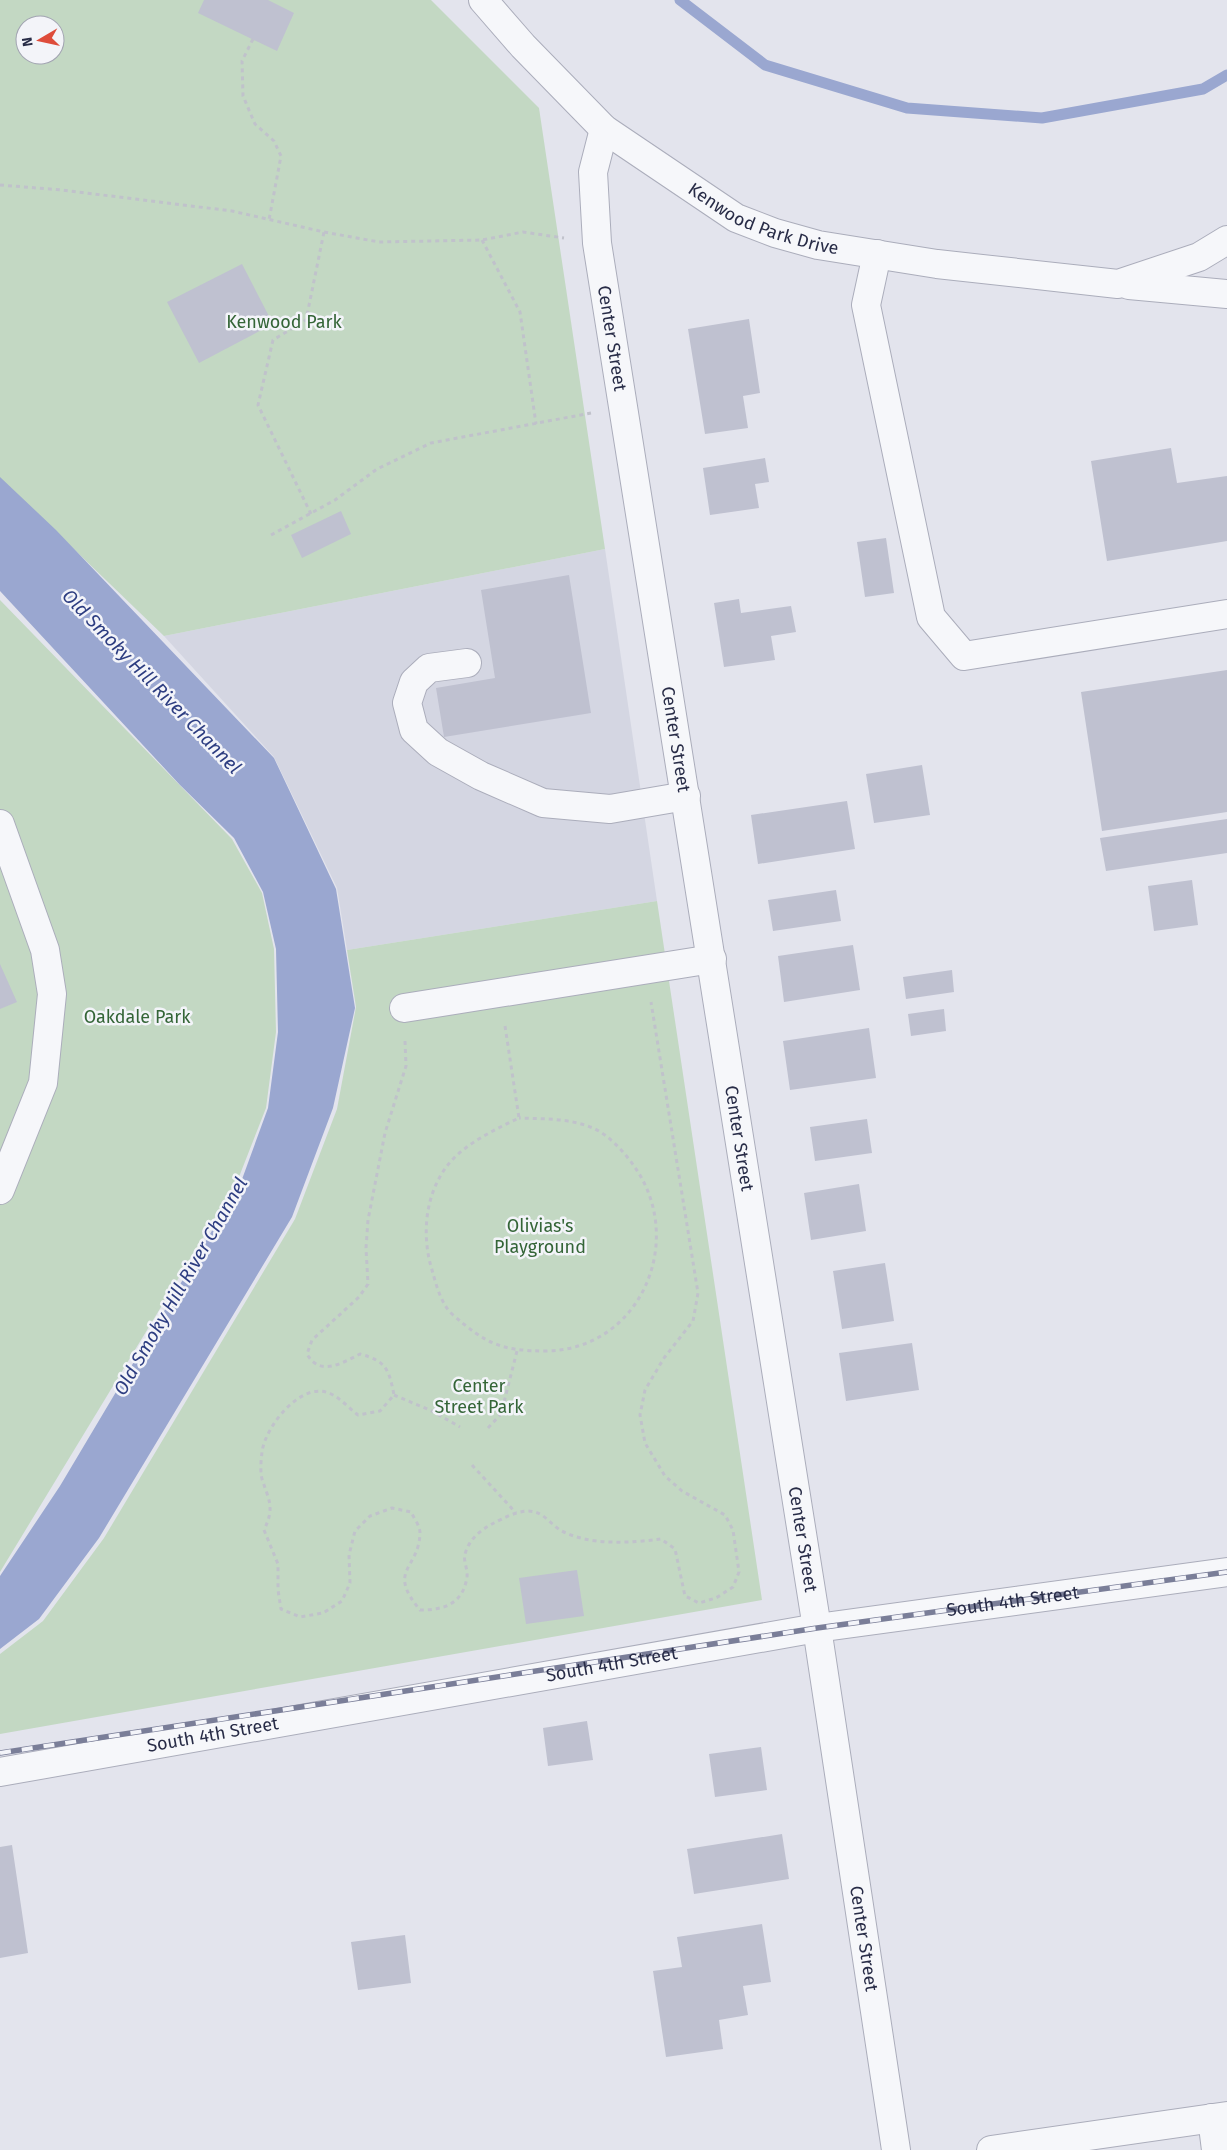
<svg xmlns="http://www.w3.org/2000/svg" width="1227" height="2150" font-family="'Fira Sans',sans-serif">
  <rect width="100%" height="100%" fill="#e3e4ed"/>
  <path fill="#d4d6e2" d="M605,549L657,901L347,950L337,888L274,757L164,636Z"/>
  <path fill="#c3d8c3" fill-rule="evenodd" d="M0,0H431L539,108L605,549L164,636L0,478ZM25,25H55V55H25Z
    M0,600L232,839L262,893L274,949L276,1032L266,1108L237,1182L0,1572Z
    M657,901L762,1600L0,1734V1654L43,1621L104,1538L295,1219L337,1109L356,1007L347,950Z"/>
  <path fill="#9aa7d0" d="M0,477L56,530L274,758L336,889L355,1008L333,1108L292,1217L99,1538L39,1619L0,1649V1576L60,1486L241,1182L268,1108L278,1032L276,949L263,892L234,838L180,785L0,591Z"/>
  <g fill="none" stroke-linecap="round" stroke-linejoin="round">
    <path stroke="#9aa7d0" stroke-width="11" d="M680,0L765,65L907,108L1042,118L1203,89L1227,75"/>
  </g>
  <path fill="#bfc1d0" d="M204,0H268L294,13L277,51L198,13Z
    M242,264L273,324L199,363L167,302Z
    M749,319L760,393L743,396L748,428L705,434L688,329Z
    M1171,448L1177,483L1227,476V541L1107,561L1091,461Z
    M765,458L769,482L755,484L759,508L710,515L703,468Z
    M341,511L351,534L302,558L291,535Z
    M886,538L894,593L865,597L857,542Z
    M569,575L591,713L444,737L436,688L495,678L481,590Z
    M739,599L741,613L791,606L796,632L771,636L775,660L724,667L714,603Z
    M1227,670V812L1102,831L1081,692Z
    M922,765L930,815L874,823L866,774Z
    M847,801L855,849L758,864L751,815Z
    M1227,819V853L1106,871L1100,838Z
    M1192,880L1198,925L1154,931L1148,886Z
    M836,890L841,921L773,931L768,900Z
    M853,945L860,990L784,1002L778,956Z
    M0,964L17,1002L0,1009Z
    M952,970L954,992L906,999L903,977Z
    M944,1009L946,1031L911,1036L908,1014Z
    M869,1028L876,1078L790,1090L783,1041Z
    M867,1119L872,1153L815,1161L810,1127Z
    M859,1184L866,1231L811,1240L804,1193Z
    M885,1263L894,1321L842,1329L833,1271Z
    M912,1343L919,1390L846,1401L839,1353Z
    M577,1570L584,1616L526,1624L519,1578Z
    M587,1721L593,1760L548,1766L543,1728Z
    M761,1747L767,1790L715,1797L709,1754Z
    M782,1834L789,1879L694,1894L687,1849Z
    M12,1845L28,1953L0,1958V1847Z
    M762,1924L771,1982L743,1986L748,2015L719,2020L723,2049L666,2057L653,1971L682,1967L677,1937Z
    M405,1935L411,1983L358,1990L351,1942Z"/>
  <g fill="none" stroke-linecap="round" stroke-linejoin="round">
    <defs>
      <g id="minor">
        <path id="s1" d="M483,0L523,46L604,129L736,218L775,233L818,245L937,264L1118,284L1199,257L1227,240"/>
        <path id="s2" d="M604,129L593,172L597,243L817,1628L896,2150"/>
        <path d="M877,254L866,305L931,617L964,656L1227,614"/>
        <path d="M1129,285L1227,294"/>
        <path d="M467,663L429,668L414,682L407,703L414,730L438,752L481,776L543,803L610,809L686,796"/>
        <path d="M0,824L45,950L52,994L43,1083L0,1190"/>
        <path d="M404,1008L712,959"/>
        <path id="s3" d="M0,1772L817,1628L1227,1572"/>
        <path d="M1212,2118L1216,2150"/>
        <path d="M991,2150L1227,2116"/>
      </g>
    </defs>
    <use href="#minor" stroke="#abadbb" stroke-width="30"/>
    <path stroke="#c0c2cb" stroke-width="3" stroke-dasharray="4 4" stroke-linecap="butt" d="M253,39L242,61L243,96L255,124L274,141L281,156L269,220
      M0,185L62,190L232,211L324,232L379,242L482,240L523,232L564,238
      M482,240L520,312L536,424
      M311,514L258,405L273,340L306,320L324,232
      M271,535L335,500L377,469L431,443L591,413
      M505,1026L519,1118C498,1128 475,1139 457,1155C426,1184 420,1231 432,1270C436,1284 441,1304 452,1314C486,1344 501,1351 547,1351C641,1349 687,1240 634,1166C624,1152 609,1135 593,1128C569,1118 544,1119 519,1118
      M405,1041L406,1066L385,1133L368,1220L366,1248L368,1284L359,1297L312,1340L307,1354C320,1377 342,1363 360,1354C386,1361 389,1369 394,1395L380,1411L358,1415C349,1408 340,1398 331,1394C302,1379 265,1427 262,1452C261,1460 260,1471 262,1479C269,1501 275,1507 264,1530L278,1564V1590L281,1609L300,1617L323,1613L342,1601L350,1583L349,1555L355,1531L370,1516L392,1508L411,1512C414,1518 420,1526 420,1533C419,1570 386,1569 420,1610C444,1610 463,1604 467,1577C468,1569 463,1561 465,1554C469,1540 479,1531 492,1524C504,1518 521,1508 535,1512C544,1514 552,1525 560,1530C589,1546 629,1543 661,1539L675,1549L685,1596L699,1603L716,1598L733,1587L739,1572L733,1530L725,1515L682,1491L665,1476L645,1443L640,1415L645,1390L664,1358L693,1321L698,1293L651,1002
      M394,1395L432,1411L460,1427
      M488,1428L501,1414L517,1351
      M472,1465L516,1513"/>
    <use href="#minor" stroke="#f6f7fa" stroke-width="28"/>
    <defs>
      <g id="rail">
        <path id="s4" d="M0,1753L817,1628L1227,1572"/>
      </g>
    </defs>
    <use href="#rail" stroke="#7a7e98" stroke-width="5.5"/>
    <use href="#rail" stroke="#f3f4f9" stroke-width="4" stroke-dasharray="11" stroke-linecap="butt"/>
  </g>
  <g text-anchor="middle" stroke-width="5" stroke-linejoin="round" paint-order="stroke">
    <g font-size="18" fill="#282c47" stroke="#f3f4f9">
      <text dy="6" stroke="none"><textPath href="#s1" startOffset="362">Kenwood Park Drive</textPath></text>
      <text dy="6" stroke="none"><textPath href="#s2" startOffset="212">Center Street</textPath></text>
      <text dy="6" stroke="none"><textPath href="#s2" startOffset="618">Center Street</textPath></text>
      <text dy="6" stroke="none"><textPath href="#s2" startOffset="1022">Center Street</textPath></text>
      <text dy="6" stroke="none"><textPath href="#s2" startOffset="1428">Center Street</textPath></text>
      <text dy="6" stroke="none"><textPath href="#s4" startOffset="1024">South 4th Street</textPath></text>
      <text dy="6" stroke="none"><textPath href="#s3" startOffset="621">South 4th Street</textPath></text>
      <text dy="6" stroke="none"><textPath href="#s3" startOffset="216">South 4th Street</textPath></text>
      <text dy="6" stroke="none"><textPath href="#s2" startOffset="1832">Center Street</textPath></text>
    </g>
    <g font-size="18" fill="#346537" stroke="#f3f4f9">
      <text x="284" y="328">Kenwood Park</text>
      <text x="137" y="1023">Oakdale Park</text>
      <text x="540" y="1232">Olivias's<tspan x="540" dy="21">Playground</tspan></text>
      <text x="479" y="1392">Center<tspan x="479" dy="21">Street Park</tspan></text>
    </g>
    <g font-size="19" font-style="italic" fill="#2d3d81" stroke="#f3f4f9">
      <text transform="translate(152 681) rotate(46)" y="7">Old Smoky Hill River Channel</text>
      <text transform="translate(180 1286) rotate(-60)" y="7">Old Smoky Hill River Channel</text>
    </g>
  </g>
  <g transform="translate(40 40) rotate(261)"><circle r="24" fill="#f3f4f9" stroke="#a2a4b2"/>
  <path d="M0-4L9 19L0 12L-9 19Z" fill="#de4c3b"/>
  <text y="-8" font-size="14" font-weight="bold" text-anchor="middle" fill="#282c47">N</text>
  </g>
</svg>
